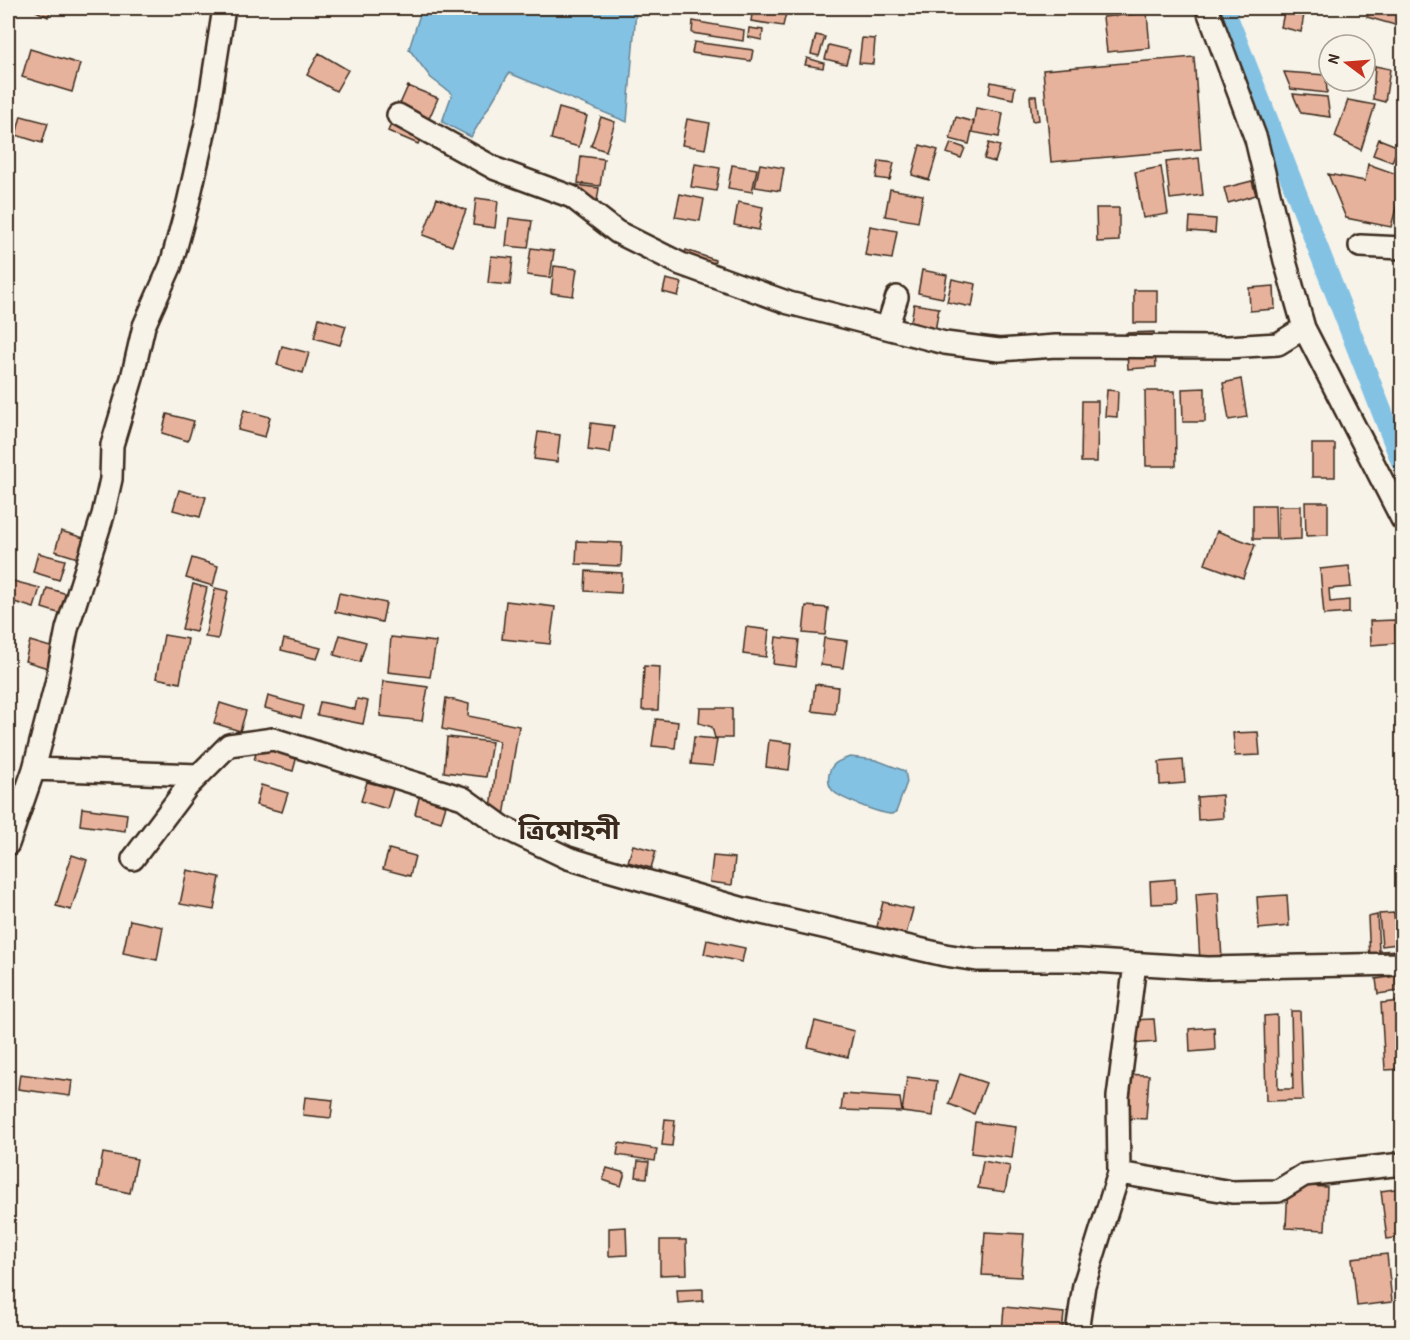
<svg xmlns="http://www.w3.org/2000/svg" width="1410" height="1340" font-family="'Patrick Hand','Noto Sans Bengali',sans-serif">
  <rect width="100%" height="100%" fill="#f7f3e8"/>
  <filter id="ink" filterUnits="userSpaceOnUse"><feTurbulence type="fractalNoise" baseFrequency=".0167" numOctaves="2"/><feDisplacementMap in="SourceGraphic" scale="12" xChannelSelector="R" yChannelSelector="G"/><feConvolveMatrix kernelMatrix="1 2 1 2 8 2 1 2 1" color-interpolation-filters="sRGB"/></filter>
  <g filter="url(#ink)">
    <path fill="#84c2e4" stroke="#678595" stroke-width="1.5" d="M422,8H625L636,10L627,122L509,73L471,137L442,122L452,94L431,78L409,49Z
      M850,757L876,760L905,771L907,782L896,812L892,814C881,814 841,799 833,791C828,786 828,780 829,774C831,763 841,760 850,757Z"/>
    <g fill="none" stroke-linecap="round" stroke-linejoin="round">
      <path stroke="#84c2e4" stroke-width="21" d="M1224,8L1402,463"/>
    </g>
    <path fill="#e7b29b" stroke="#3b2a1e" stroke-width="1.5" d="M30,8H52L48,17Z
      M753,8L786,13L783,26L751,21Z
      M1285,8H1305L1301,32L1281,27Z
      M1371,8H1392L1402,11V27L1367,17Z
      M1147,13L1150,48L1107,52L1103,17Z
      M693,21L744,30L743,41L692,33Z
      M749,28L763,30L762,40L748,37Z
      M816,35L825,37L819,56L811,54Z
      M862,38L875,39L873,64L859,63Z
      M694,42L753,50L751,61L692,53Z
      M829,45L850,50L846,64L825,59Z
      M30,49L80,64L72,92L22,77Z
      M319,53L348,70L336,91L307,75Z
      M1194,57L1201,149L1051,162L1043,70Z
      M807,58L824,63L823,68L805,65Z
      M1375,66L1390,69L1385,102L1373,99Z
      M1284,72L1326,75L1327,93L1291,89Z
      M991,82L1015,87L1013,99L989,94Z
      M408,86L438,98L418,144L388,131Z
      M1293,94L1327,97L1330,117L1301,113Z
      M1030,96H1036L1039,120L1032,121Z
      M1348,100L1375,105L1361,150L1335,137Z
      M559,108L587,116L579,147L551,139Z
      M976,108L1003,113L999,137L972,132Z
      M21,116L48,123L42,143L16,135Z
      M601,117L615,122L606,151L591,146Z
      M956,117L974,122L969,144L950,139Z
      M687,119L710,123L705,149L682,145Z
      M1379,139L1402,148V157L1395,154L1392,162L1373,155Z
      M951,143L965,148L961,158L947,153Z
      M989,143L1000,146L995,162L984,159Z
      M920,145L938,150L929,180L912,175Z
      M581,156L604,159L600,186L578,183Z
      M1199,158L1203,195L1170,199L1166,162Z
      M879,161L894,163L890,180L876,178Z
      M695,164L720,168L716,191L691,187Z
      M760,164L784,168L780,191L755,187Z
      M1368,164L1402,176V186L1391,227L1346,218L1328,174L1365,181Z
      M732,165L757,169L752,192L728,188Z
      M1161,167L1168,214L1143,218L1135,172Z
      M1252,181L1256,195L1228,203L1224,188Z
      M576,185L599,188L595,215L573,212Z
      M890,189L923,195L918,222L885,216Z
      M680,194L704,199L700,221L675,217Z
      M437,198L466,210L452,246L423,235Z
      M476,198L498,201L495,228L473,225Z
      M738,202L763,207L759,230L734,225Z
      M1096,208H1119V241L1097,242Z
      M1190,217L1216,219L1215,233L1189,231Z
      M509,218L532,221L528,248L506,246Z
      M870,226L897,231L892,259L865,255Z
      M531,248L554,251L550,278L527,275Z
      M686,250L715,260L710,275L681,264Z
      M491,256L513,258L510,285L488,283Z
      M554,266L577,269L573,296L551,293Z
      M922,270L947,275L943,298L918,293Z
      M666,279L682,283L678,296L663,292Z
      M952,279L976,284L972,307L947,302Z
      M1274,286L1275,309L1250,311L1249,288Z
      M1134,290H1157V323H1134Z
      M914,304L939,308L935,331L910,327Z
      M319,318L346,326L340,345L314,338Z
      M1154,332L1156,367L1128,369L1126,333Z
      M282,346L309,353L303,373L277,365Z
      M1241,379L1247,417L1229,420L1223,383Z
      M1205,388V422H1183L1182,389Z
      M1107,390L1118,391L1117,417L1105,416Z
      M1145,391H1175L1176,466H1146Z
      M1082,401H1098L1097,462H1081Z
      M244,410L270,417L265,437L238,430Z
      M167,414L194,421L188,441L162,433Z
      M591,423L614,426L610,453L588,450Z
      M538,432L560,435L557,462L534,459Z
      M1312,444H1335V477H1312Z
      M179,490L206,497L200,517L173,510Z
      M1305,502H1328V535L1306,536Z
      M1253,505H1275L1276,539H1253Z
      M1278,506H1301V539L1278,540Z
      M61,531L87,539L81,559L55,551Z
      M1217,531L1255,545L1243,578L1205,564Z
      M577,541L622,543L621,566L576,564Z
      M38,553L65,560L59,580L33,572Z
      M192,558L218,566L213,586L186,578Z
      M1349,566L1351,587L1329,589L1330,602L1349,600V613L1324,615L1320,569Z
      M586,571L622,573L621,593L585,591Z
      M13,581L40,588L34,608L8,600Z
      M193,584L207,588L196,632L182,629Z
      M47,588L74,596L68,616L42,608Z
      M215,588L228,591L218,639L205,637Z
      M339,593L386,603L382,622L335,612Z
      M506,601L555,607L550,644L502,639Z
      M806,606L828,608L825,635L803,633Z
      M1395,620L1396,643L1371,645L1370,621Z
      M746,627L769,630L766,657L743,654Z
      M164,635L188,639L180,683L156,678Z
      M340,635L366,642L360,662L334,655Z
      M391,637L436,642L430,677L388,672Z
      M776,637L799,640L796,667L773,664Z
      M824,638L847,641L843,668L821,665Z
      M284,639L321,648L317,659L281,650Z
      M30,641L57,649L51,669L25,661Z
      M644,666L660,667L658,710H642Z
      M383,681L428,687L422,721L380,716Z
      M815,684L838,687L835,714L812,711Z
      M268,696L304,706L301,718L265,708Z
      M446,698L469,704L468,716L519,726L504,816L491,809L499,741L442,729Z
      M357,699L368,701L363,724L317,715L320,702L355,709Z
      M220,703L246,711L240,731L214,723Z
      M700,708H732V738H715L712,727L699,723Z
      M656,719L678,722L675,748L652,746Z
      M1258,732L1260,755L1235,756L1233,733Z
      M447,737L492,742L486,777L444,772Z
      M694,737L717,739L713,766L691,764Z
      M769,740L792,743L789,770L766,767Z
      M259,744L297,756L293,771L254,760Z
      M1183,760L1185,783L1160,785L1159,762Z
      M367,782L393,789L387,809L361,801Z
      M261,785L288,793L282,812L256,805Z
      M420,794L447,802L441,822L415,814Z
      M1222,795L1223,818L1198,820L1197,797Z
      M82,808L127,814L125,831L80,825Z
      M633,845L656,851L651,868L628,862Z
      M389,849L415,856L410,876L383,869Z
      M72,855L87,860L71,910L56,906Z
      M713,856L735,858L732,885L710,882Z
      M187,870L220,877L214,910L180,904Z
      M1175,879L1176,903L1151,904L1150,881Z
      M1218,892L1222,960L1200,961L1196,894Z
      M1287,895L1289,926L1259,929L1257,897Z
      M883,902L913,909L905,938L876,931Z
      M1394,913L1397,944L1382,946L1379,914Z
      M1377,915L1379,951L1399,950L1398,962L1370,960L1368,917Z
      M130,920L163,927L157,960L123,953Z
      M707,940L745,948L742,962L704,954Z
      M1396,976L1398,991L1378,994L1376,979Z
      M1402,1001V1069L1385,1070L1381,1003Z
      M1291,1011H1300L1303,1100L1266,1101L1264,1016L1277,1015L1278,1089H1293Z
      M1154,1019L1156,1042L1131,1044L1129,1020Z
      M815,1021L854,1031L848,1057L808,1047Z
      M1214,1027L1215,1050L1190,1052L1189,1029Z
      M20,1074L72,1081L70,1096L18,1089Z
      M960,1074L986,1083L974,1114L949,1104Z
      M1110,1074L1149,1075L1146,1119L1107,1117Z
      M907,1077L937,1081L933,1116L902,1112Z
      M843,1094L900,1098L902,1112L841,1110Z
      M305,1097L333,1100L331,1118L303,1115Z
      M665,1119L675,1120L672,1146L662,1145Z
      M975,1122L1016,1127L1012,1158L971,1153Z
      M619,1143L657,1149L655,1161L617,1155Z
      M103,1153L137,1159L130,1193L97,1186Z
      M638,1161L649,1162L647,1178L636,1177Z
      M983,1161L1010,1166L1005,1192L978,1188Z
      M607,1168L625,1173L621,1186L603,1180Z
      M1288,1185L1327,1187L1325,1230L1286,1228Z
      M1402,1188V1237L1387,1239L1381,1191Z
      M626,1227L627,1255L609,1256V1228Z
      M985,1232L1024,1234L1021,1277L982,1275Z
      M660,1240H686L687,1274L660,1275Z
      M1387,1254L1392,1302L1357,1306L1352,1258Z
      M703,1289V1301L678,1303L677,1290Z
      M1004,1307L1064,1313L1062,1332H1002Z"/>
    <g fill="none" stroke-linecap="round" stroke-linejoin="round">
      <defs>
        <path id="minor" d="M1207,8L1256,139L1285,261L1304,328L1402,519
          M398,115L496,169L572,197L617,232L681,264L789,303L945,343L999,350L1056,346L1228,347L1278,344L1304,328
          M1360,246L1402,248
          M887,328L897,297
          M34,769L198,775
          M8,844L34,769L56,684L67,629L103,515L111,479L112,445L132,378L144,326L171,265L188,203L206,124L224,8
          M133,859L188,786L229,745L273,739L463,798L503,827L568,858L594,866L744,909L945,955L977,960H1079L1208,968L1402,964
          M1119,1173L1232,1192L1278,1191L1304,1175L1402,1164
          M1077,1332L1084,1285L1119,1173L1118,1097L1135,964"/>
      </defs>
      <use href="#minor" stroke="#3b2a1e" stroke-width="26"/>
      <use href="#minor" stroke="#f7f3e8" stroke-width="21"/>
    </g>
  </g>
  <g text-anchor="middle" stroke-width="4.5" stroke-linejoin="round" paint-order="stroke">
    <g font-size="27" font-weight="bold" fill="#3b2a1e" stroke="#f7f3e8">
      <text x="569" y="839">ত্রিমোহনী</text>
    </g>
  </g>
  <rect width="1410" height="1340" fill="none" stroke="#f7f3e8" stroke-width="30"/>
  <rect x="15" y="15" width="1380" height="1310" fill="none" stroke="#3b2a1e" stroke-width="2" filter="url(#ink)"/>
  <g transform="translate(1347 63) rotate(286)"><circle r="28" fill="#f7f3e8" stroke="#aca397" stroke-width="1.5"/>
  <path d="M0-4.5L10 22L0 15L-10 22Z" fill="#c8321e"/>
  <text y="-9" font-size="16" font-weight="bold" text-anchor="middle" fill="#3b2a1e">N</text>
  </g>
</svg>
